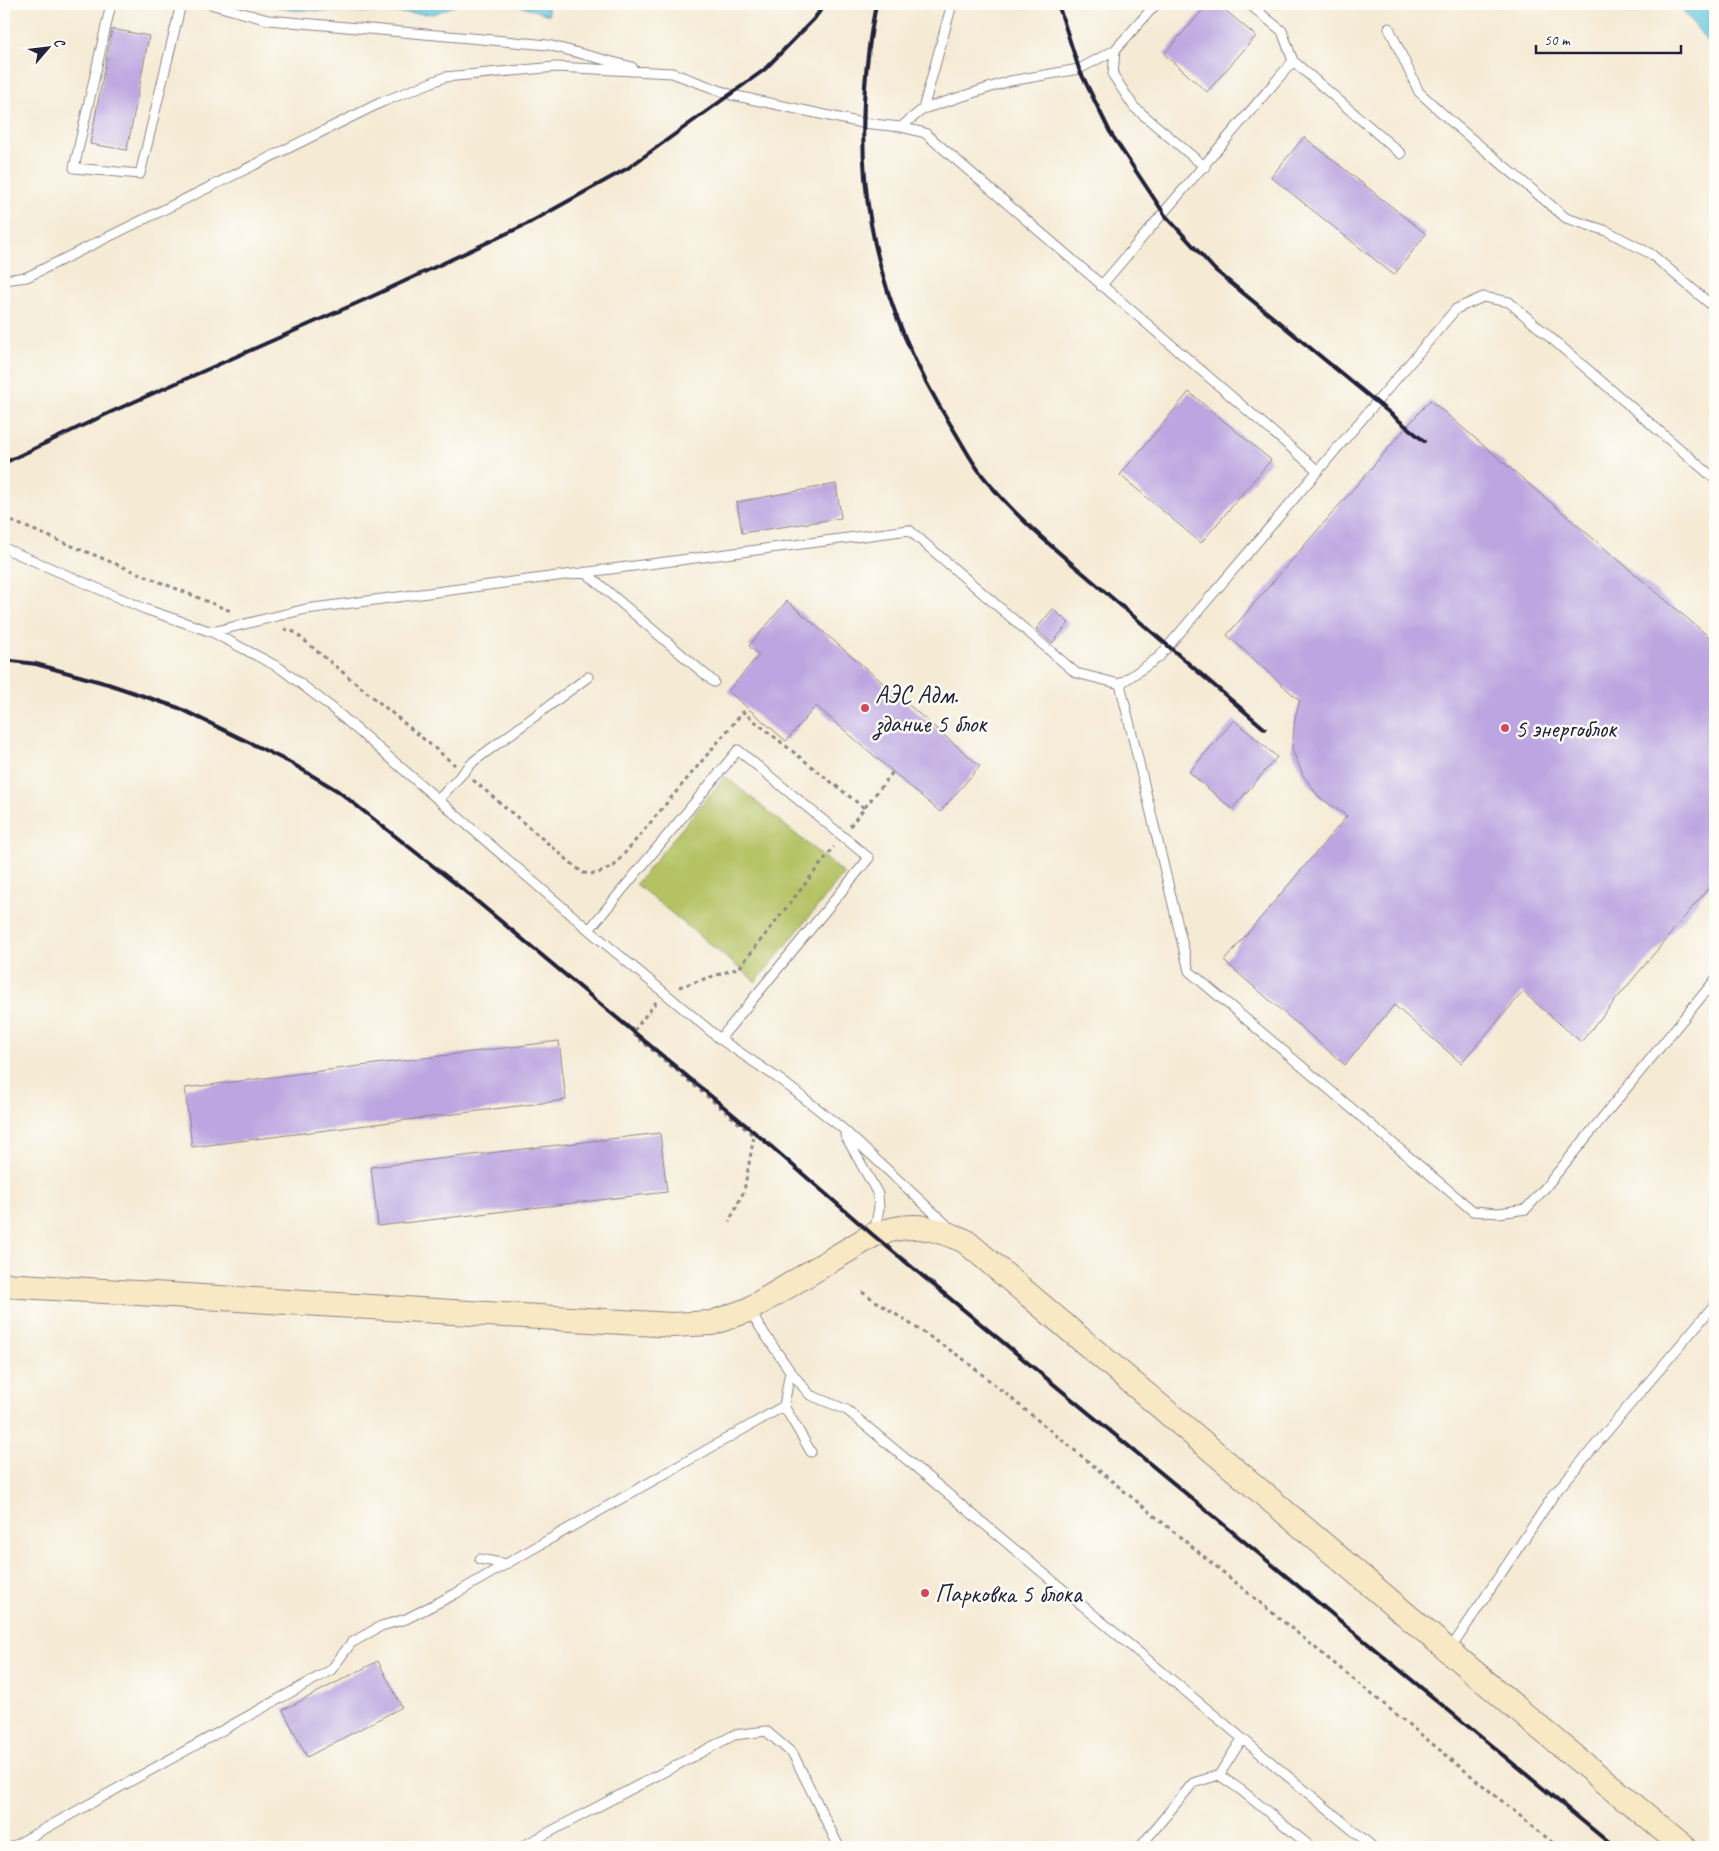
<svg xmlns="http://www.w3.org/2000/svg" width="1719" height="1851" font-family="Caveat,sans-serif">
  <rect width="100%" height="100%" fill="#fdfcf7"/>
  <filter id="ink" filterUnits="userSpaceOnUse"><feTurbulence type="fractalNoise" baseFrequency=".02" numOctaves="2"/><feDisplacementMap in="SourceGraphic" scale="10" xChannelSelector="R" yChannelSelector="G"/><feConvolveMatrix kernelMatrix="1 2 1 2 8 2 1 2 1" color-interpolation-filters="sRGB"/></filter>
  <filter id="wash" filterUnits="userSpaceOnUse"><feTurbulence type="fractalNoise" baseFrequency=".0096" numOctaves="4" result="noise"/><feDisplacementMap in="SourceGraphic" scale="20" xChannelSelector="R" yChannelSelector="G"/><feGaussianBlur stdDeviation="1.12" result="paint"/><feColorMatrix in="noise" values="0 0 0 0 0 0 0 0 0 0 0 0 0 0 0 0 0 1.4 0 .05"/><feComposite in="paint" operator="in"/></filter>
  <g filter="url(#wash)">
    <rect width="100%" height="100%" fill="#f5ead4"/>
    <path fill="#b4c264" stroke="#6b7250" d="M725,776L844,874L756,982L636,884Z"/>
    <path fill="#5fc4dd" stroke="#40738c" d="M267,4H459L434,14L290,10Z
      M514,4H547L549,15Z
      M1678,4H1715V51Z"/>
    <g id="blocks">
      <path fill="#bca5e0" d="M1208,4H1218L1256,36L1207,92L1164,54Z
        M112,29L149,36L127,150L90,144Z
        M1304,137L1426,234L1394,275L1271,177Z
        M1189,392L1271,460L1201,543L1120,475Z
        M1430,400L1715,642V880L1581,1042L1523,992L1461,1063L1394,1005L1345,1065L1224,961L1347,816L1319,797L1303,775L1292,749L1295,717L1300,701L1227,635Z
        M836,484L841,518L742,533L737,502Z
        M787,601L980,766L940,812L816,706L786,741L728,691L759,655L749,646Z
        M1053,609L1069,623L1052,643L1036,629Z
        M1234,720L1277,757L1232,809L1189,772Z
        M559,1041L566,1100L192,1147L185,1088Z
        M660,1133L667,1192L378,1226L371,1167Z
        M378,1661L402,1707L307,1757L283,1710Z"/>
    </g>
  </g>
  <g filter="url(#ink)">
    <use href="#blocks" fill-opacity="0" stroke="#8c8688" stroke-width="1"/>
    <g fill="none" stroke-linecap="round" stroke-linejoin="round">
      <defs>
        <path id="service" d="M111,4L74,168L140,174L181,4
          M210,4L268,20L548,45L632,67
          M1389,28L1419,92L1454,124L1566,218L1607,231L1651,254L1715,308
          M1115,50L1113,75L1134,107L1205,167
          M1293,61L1401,154
          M923,109L952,4
          M901,127L923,109L1010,81L1079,69L1115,50L1156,4
          M4,280L27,277L382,102L445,77L556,67L672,73L732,95L862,123L901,127L925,133L1317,470
          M1101,286L1293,61L1282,31L1249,4
          M4,548L145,609L212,632L280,668L331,707L589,930L720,1039L782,1081L842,1128L948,1226
          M585,572L714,682
          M212,632L306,609L909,530L1076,673L1120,684L1159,657L1456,309L1483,297L1509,302L1715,479
          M1120,684L1189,971L1473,1211L1499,1213L1526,1209L1544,1189L1715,980
          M439,799L474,761L588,677
          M589,930L738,750L869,858L720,1039
          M845,1135L878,1194L879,1208L874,1233
          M749,1311L790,1371L810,1395L847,1410L1373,1847
          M790,1371L784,1406L811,1452
          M480,1559L506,1564L784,1406
          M1449,1651L1555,1493L1715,1304
          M1219,1775L1241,1790L1311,1847
          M12,1847L331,1670L351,1643L381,1626L406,1619L455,1594L506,1564
          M521,1847L734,1735L766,1731L793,1754L839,1847
          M1140,1847L1193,1783L1219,1775L1242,1739"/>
        <path id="secondary" d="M4,1285L672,1325L712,1323L748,1310L873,1235C911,1222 928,1225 965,1241L1528,1718L1684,1847"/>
      </defs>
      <use href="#service" stroke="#8c8688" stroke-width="11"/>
      <use href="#secondary" stroke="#8c8688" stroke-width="26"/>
      <path stroke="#8c8688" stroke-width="3" stroke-dasharray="4 4" stroke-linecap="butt" d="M4,518L233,612
        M284,629L294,632L455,765
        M473,780L583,873L596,874L614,866L743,712L864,808
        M850,826L893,772
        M679,987L739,968L834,847
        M656,1002L632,1033L754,1136L744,1191L729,1222
        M862,1292L962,1358L1558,1847"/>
      <use href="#service" stroke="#fff" stroke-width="9"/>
      <use href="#secondary" stroke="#f8e8c3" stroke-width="24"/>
      <path stroke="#22223b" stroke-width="4" d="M876,4C846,161 867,291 952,427C962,443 971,461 982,475C1015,517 1057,551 1097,585C1153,633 1209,681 1265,729
        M1058,4L1079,69L1110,132L1165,215L1215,270L1424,441
        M4,463L111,412L373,296L527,224L628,168L764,70L814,19L825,4
        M4,660L36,664L108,684L179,708L291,763L338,791L461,888L766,1142L873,1235L1614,1847"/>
    </g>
  </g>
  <g fill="#d1495b" stroke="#fdfcf7" stroke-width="2">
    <circle cx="865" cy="708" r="5"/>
    <circle cx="1505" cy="728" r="5"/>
    <circle cx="925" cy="1593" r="5"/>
  </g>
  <g text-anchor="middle" stroke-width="5" stroke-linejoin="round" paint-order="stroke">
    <g font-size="25" fill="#22223b" stroke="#fdfcf7" text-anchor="start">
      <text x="875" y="703">АЭС Адм.<tspan x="875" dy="29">здание 5 блок</tspan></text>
      <text x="1515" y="737">5 энергоблок</text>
      <text x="935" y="1602">Парковка 5 блока</text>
    </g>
  </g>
  <rect width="1719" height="1851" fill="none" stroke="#fdfcf7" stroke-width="20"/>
  <g transform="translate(48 48) rotate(62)" stroke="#fdfcf7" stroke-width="4" paint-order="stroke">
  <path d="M0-4L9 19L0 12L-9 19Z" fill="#22223b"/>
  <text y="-8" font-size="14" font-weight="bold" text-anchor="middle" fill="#22223b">С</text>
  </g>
  <path d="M1536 45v8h145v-8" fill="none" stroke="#22223b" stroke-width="2.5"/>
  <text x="1544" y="45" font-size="15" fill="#22223b" stroke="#fdfcf7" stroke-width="4" paint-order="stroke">50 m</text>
</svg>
